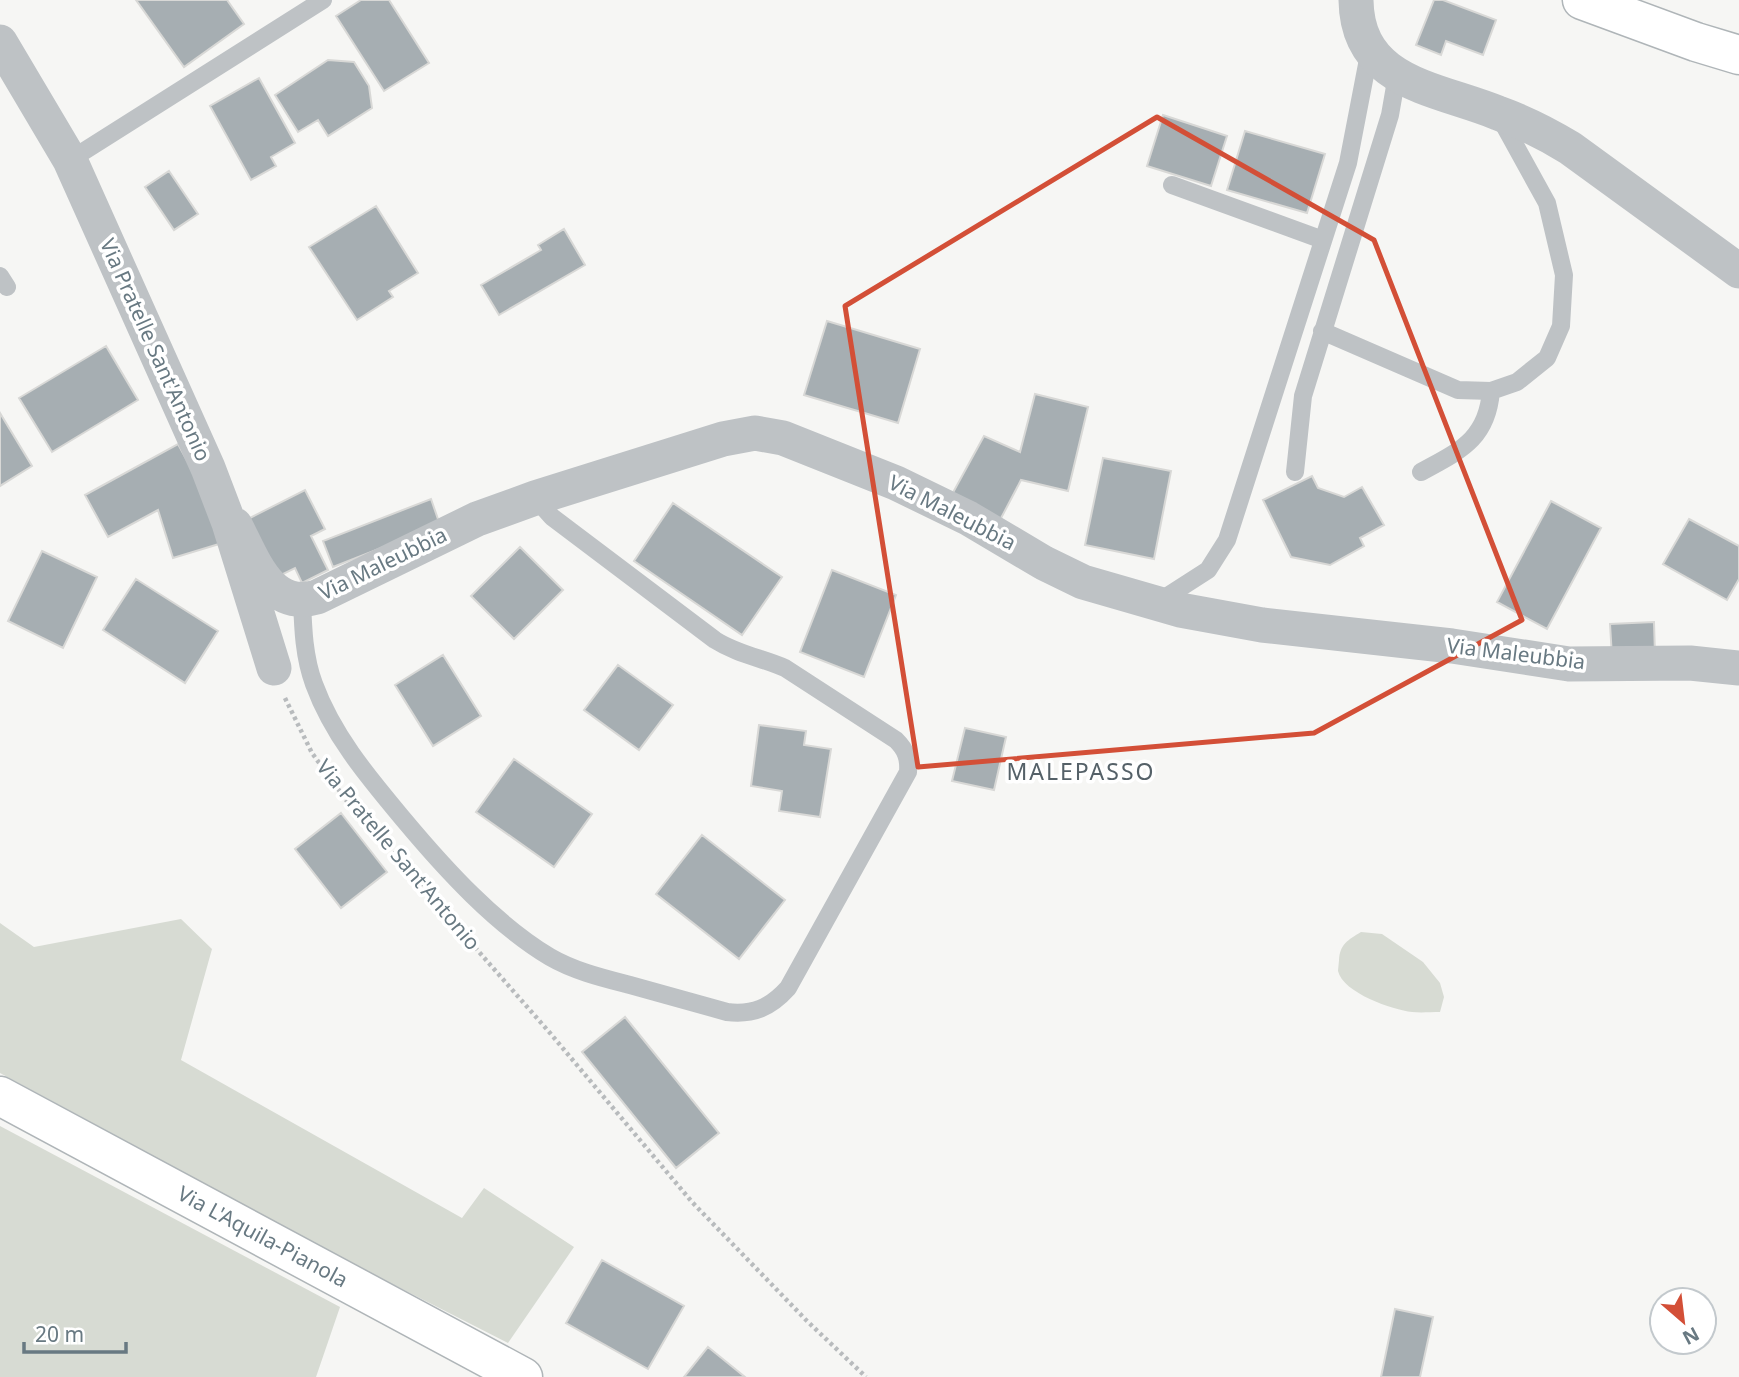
<svg xmlns="http://www.w3.org/2000/svg" width="1739" height="1377" font-family="'Noto Sans',sans-serif">
  <rect width="100%" height="100%" fill="#f6f6f4"/>
  <path fill="#d7dbd3" d="M181,919L212,949L181,1060L462,1218L484,1188L574,1247L508,1343L355,1265L0,1073V923L34,947Z
    M1361,932L1382,934L1423,962L1440,983L1444,997L1440,1012C1431,1012 1421,1013 1412,1012C1393,1010 1343,993 1338,971C1338,971 1339,961 1339,960C1340,944 1348,940 1361,932Z
    M0,1126L340,1307L316,1377H0Z"/>
  <path fill="#a6aeb2" stroke="#d8d8d6" stroke-width="2" d="M136,0H227L244,24L184,67Z
    M361,0H389L429,63L384,91L336,16Z
    M1434,0H1443L1496,20L1483,55L1446,41L1441,55L1416,45Z
    M328,60L354,62L369,86L372,108L328,136L318,120L298,132L275,95Z
    M259,78L295,143L271,157L276,166L251,180L210,106Z
    M1163,115L1227,136L1211,186L1147,166Z
    M1245,131L1325,154L1307,213L1227,190Z
    M169,171L198,214L174,230L145,187Z
    M376,206L418,273L389,291L393,297L357,320L309,247Z
    M564,229L585,265L499,315L481,285L541,250L538,245Z
    M827,321L920,349L898,423L804,395Z
    M106,346L138,400L52,452L19,398Z
    M1035,394L1088,407L1068,491L1021,480L999,522L950,498L984,436L1020,452Z
    M0,413L32,466L0,486Z
    M178,444L201,486L219,544L173,558L158,510L108,537L85,495Z
    M1103,458L1171,471L1154,559L1085,545Z
    M1312,476L1318,488L1344,497L1362,487L1384,525L1360,538L1364,546L1330,565L1291,557L1263,500Z
    M305,490L325,529L311,536L328,570L302,583L295,568L275,578L246,520Z
    M431,499L440,525L333,567L323,541Z
    M1551,501L1601,528L1547,629L1497,602Z
    M673,503L782,577L742,635L634,561Z
    M1689,519L1739,546V579L1727,600L1663,564Z
    M520,547L563,590L514,639L471,596Z
    M42,551L97,577L63,648L8,621Z
    M832,570L896,595L864,677L800,652Z
    M136,579L218,631L185,683L103,630Z
    M1654,622L1655,655L1612,657L1610,624Z
    M443,655L481,716L433,746L395,685Z
    M618,665L673,705L639,750L584,710Z
    M759,725L806,731L804,745L831,749L820,817L779,811L782,791L751,786Z
    M965,728L1006,737L994,790L952,781Z
    M514,759L592,814L554,867L476,812Z
    M341,813L387,872L341,908L295,849Z
    M702,835L785,900L739,959L656,894Z
    M625,1017L719,1133L676,1168L582,1052Z
    M602,1260L684,1306L648,1369L566,1323Z
    M1395,1309L1433,1317L1420,1377H1381Z
    M708,1347L745,1377H684Z"/>
  <g fill="none" stroke-linecap="round" stroke-linejoin="round">
    <defs>
      <g id="primary">
        <path d="M1582,0L1696,42L1739,55"/>
        <path id="s1" d="M0,1096L523,1377"/>
      </g>
    </defs>
    <use href="#primary" stroke="#afb5b8" stroke-width="41"/>
    <path stroke="#b8bbbd" stroke-width="4.5" stroke-dasharray="3.5 3.5" stroke-linecap="butt" d="M285,698L312,753L346,800L550,1033L692,1202L807,1321L866,1377"/>
    <path stroke="#bec2c5" stroke-width="18" d="M70,160L323,0
      M1172,185L1323,240
      M0,276L7,287
      M1322,331L1458,390L1491,391L1517,382L1547,358L1561,326L1564,275L1547,203L1499,116
      M1295,472L1303,396L1390,115L1397,75
      M1421,472C1459,451 1487,440 1491,391
      M302,600C303,629 304,657 314,684C333,736 369,778 404,820C445,869 495,924 550,957C574,971 603,978 630,985C662,994 694,1003 727,1012C753,1015 770,1008 788,988L908,772C909,758 906,750 896,740L785,668C762,658 737,654 715,640L552,517L535,498
      M1160,605L1166,597L1208,570L1227,540L1348,163L1370,49"/>
    <path stroke="#bec2c5" stroke-width="35" d="M1356,0C1357,84 1437,88 1498,113C1523,122 1547,134 1570,148L1739,271
      M0,42L70,160L208,468L229,523L274,668
      M229,523L235,525C253,559 269,611 317,597L477,519L535,498L723,439L755,433L783,438L896,483L968,518L1044,563L1083,582L1180,610L1262,625L1452,646L1569,664L1690,663L1739,668"/>
    <use href="#primary" stroke="#fff" stroke-width="38"/>
  </g>
  <path fill="none" stroke="#d34f37" stroke-width="5" stroke-linejoin="round" d="M1157,117L1374,240L1522,620L1314,733L918,767L845,306Z"/>
  <g text-anchor="middle" stroke-width="7" stroke-linejoin="round" paint-order="stroke">
    <g font-size="21" fill="#687982" stroke="#fff">
      <text transform="translate(155 350) rotate(66)" y="7">Via Pratelle Sant'Antonio</text>
      <text transform="translate(952 513) rotate(27)" y="7">Via Maleubbia</text>
      <text transform="translate(383 564) rotate(-26)" y="7">Via Maleubbia</text>
      <text transform="translate(1516 654) rotate(7)" y="7">Via Maleubbia</text>
      <text transform="translate(398 855) rotate(50)" y="7">Via Pratelle Sant'Antonio</text>
      <text dy="7" stroke="none"><textPath href="#s1" startOffset="298">Via L'Aquila-Pianola</textPath></text>
    </g>
    <g font-size="23" letter-spacing="2" fill="#556168" stroke="#fff">
      <text x="1081" y="780">MALEPASSO</text>
    </g>
  </g>
  <g transform="translate(1683 1321) rotate(152)"><circle r="33" fill="#ffffff" stroke="#c3c9cd" stroke-width="2"/>
  <path d="M0-5L12 26L0 18L-12 26Z" fill="#d34f37"/>
  <text y="-10" font-size="19" font-weight="bold" text-anchor="middle" fill="#687982">N</text>
  </g>
  <path d="M24 1342v10h102v-10" fill="none" stroke="#687982" stroke-width="3.5"/>
  <text x="35" y="1342" font-size="21" fill="#687982" stroke="#ffffff" stroke-width="5" paint-order="stroke">20 m</text>
</svg>
